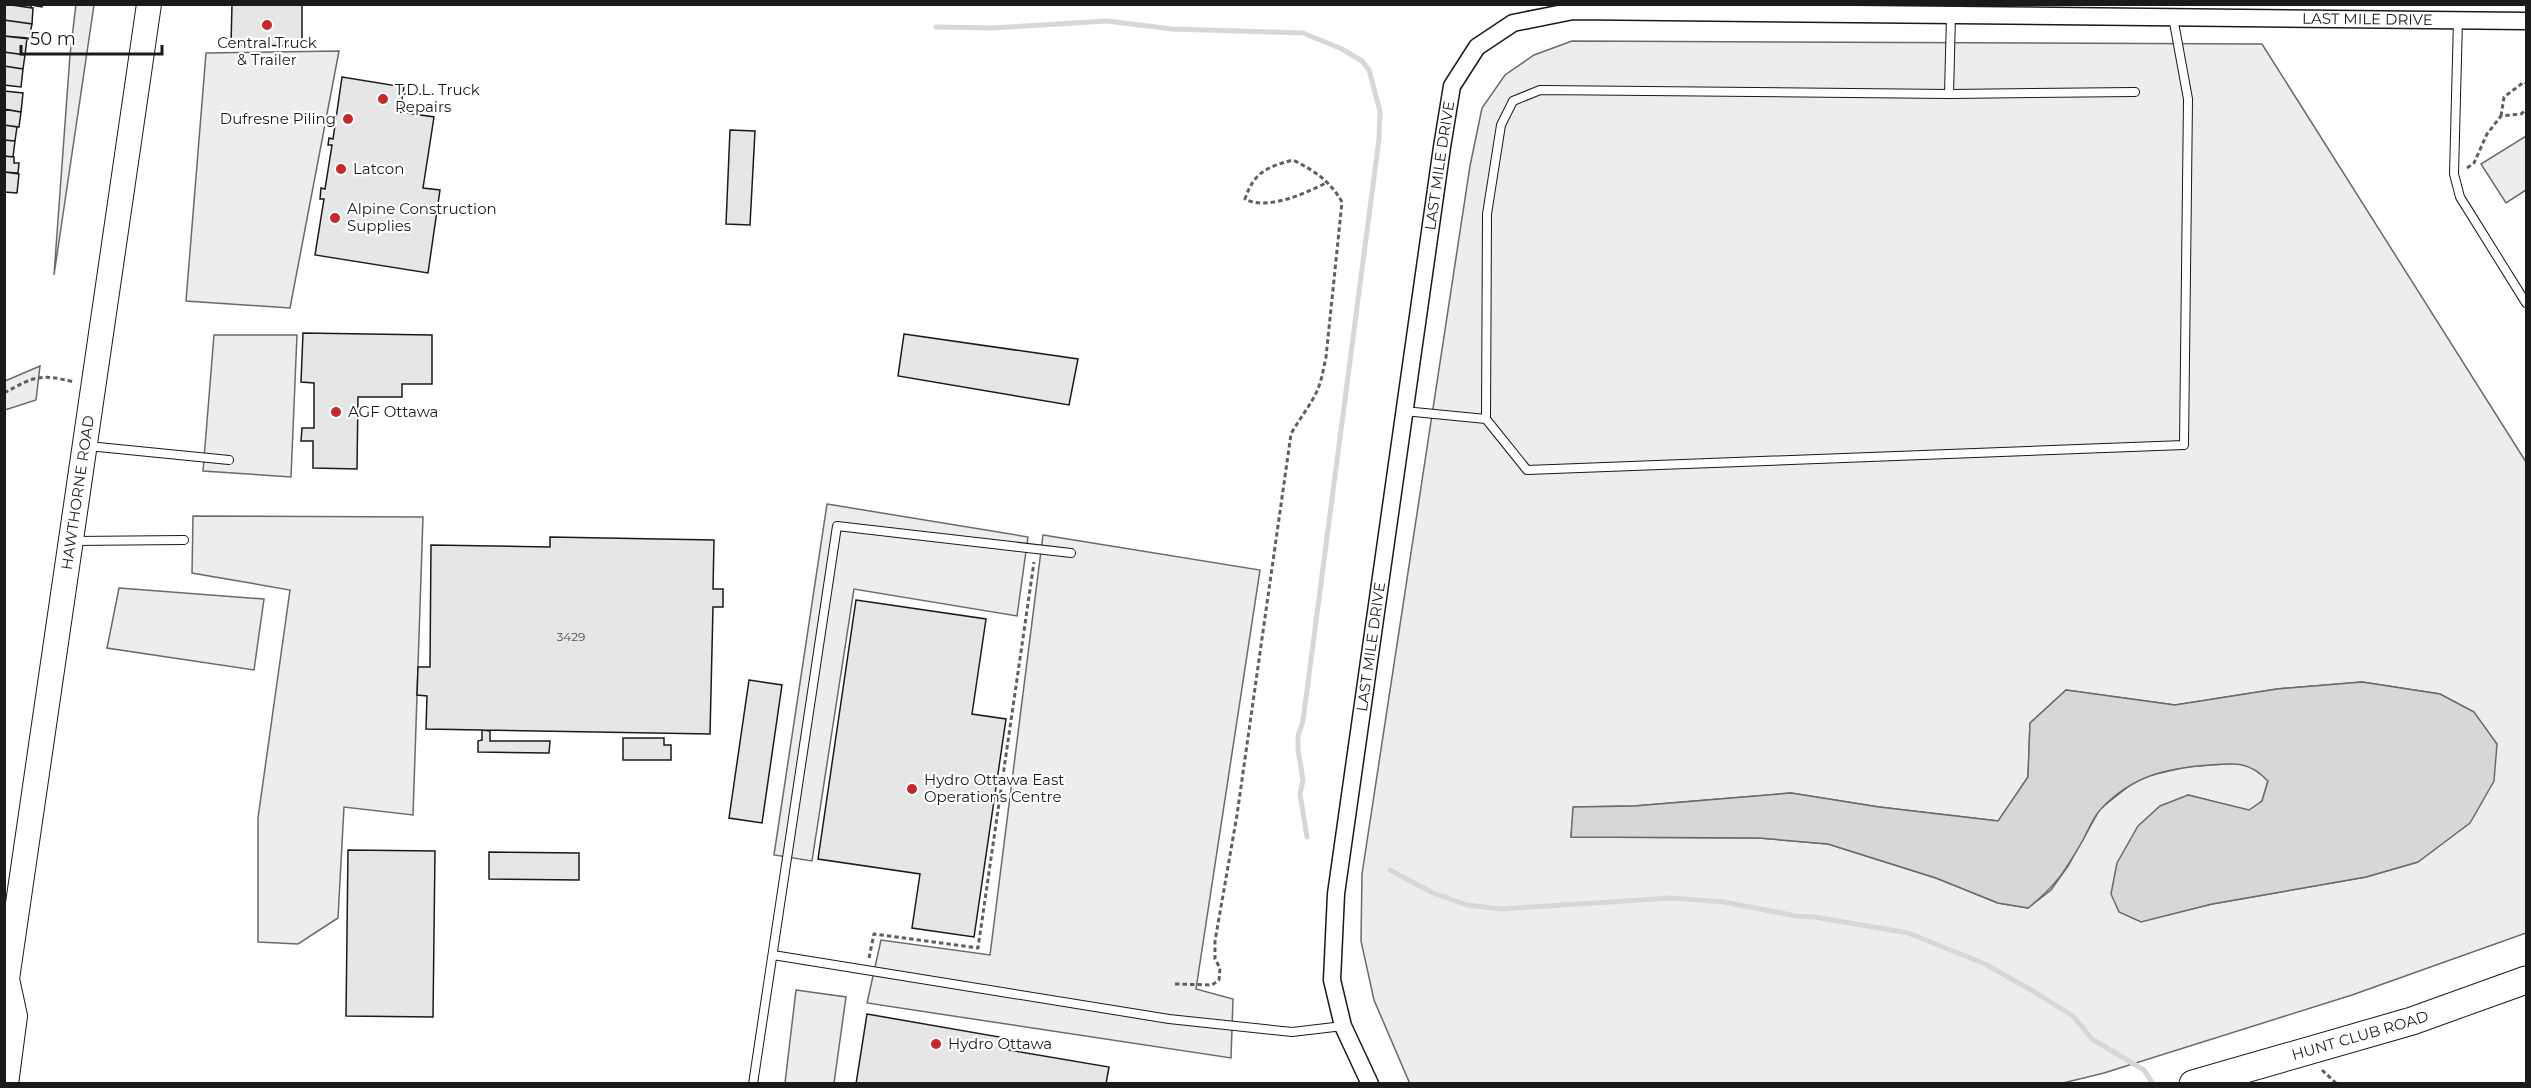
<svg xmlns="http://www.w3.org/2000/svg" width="2531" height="1088" font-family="Montserrat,sans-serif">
  <rect width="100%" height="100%" fill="#fff"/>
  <path fill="#ededed" stroke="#6a6a6a" stroke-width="1.5" fill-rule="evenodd" d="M76,4L94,5L54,275L70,55Z
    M1572,41L2262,44L2526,462V933L2352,995L2104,1073L2063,1083L1410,1084L1374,1000L1361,941L1362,874L1470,166L1482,108L1505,75L1534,55ZM2362,682L2440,694L2474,712L2418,862L2366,877L2212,904L2141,921L2188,795L2249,811L2262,801L2268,781L2256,768L2236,763L2186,767L2139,778L2100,809L2068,866L2051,890L2028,908L1998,903L1936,878L1828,844L1759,838L1571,837L1574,807L1634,806L1791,793L1879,807L1999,821L2028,777L2030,723L2066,690L2175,705L2277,689Z
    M339,51L290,308L186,301L206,53Z
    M2526,136V190L2506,203L2481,164Z
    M214,335H297L291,477L203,471Z
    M40,366L36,400L5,410V381Z
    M827,504L1028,537L1017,616L854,589L812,861L774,855Z
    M193,516L423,517L413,815L344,807L338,918L298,944L258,942V818L290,590L192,573Z
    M1043,535L1260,570L1196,989L1233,999L1231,1058L867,1003L881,940L990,955Z
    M119,588L264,599L254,670L107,648Z
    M796,990L846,997L834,1083H785Z"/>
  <path fill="#d7d7d7" stroke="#6a6a6a" stroke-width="1.5" d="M2362,682L2440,694L2474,712L2497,744L2494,781L2470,823L2418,862L2366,877L2212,904L2141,922L2119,912L2111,894L2117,863L2138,826L2160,806L2188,795L2249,810L2262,801L2268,781C2249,761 2235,763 2210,765C2166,768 2132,776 2101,809C2093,817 2088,831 2083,840C2065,871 2056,886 2028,908L1998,903L1936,878L1828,844L1759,838L1571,837L1573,807L1634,806L1791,793L1879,807L1998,821L2028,777L2030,723L2066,690L2175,705L2277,689Z"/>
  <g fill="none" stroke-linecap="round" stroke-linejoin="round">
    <path stroke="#d7d7d7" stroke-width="5" d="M936,27L992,28L1107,21L1172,29L1303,33L1342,49L1362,61L1369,70L1380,111L1379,139L1303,721L1298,736V750L1303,780L1300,794L1307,837
      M1390,870L1433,893L1467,905L1501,909L1671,898L1724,902L1796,916L1815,917L1908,933L1985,964L2033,991L2073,1016L2092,1039L2144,1070L2153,1084"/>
  </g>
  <path fill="#e6e6e6" stroke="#1a1a1a" stroke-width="1.5" d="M4,4L33,8L32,24L4,20Z
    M5,4H43L42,7L31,5V8Z
    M232,4H302V46L231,45Z
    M4,20L32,24L29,39L4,36Z
    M4,36L27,38L25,55L4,52Z
    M4,52L25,55L23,69L4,66Z
    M4,66L23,69L21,87L4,85Z
    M342,77L404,87L400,112L434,117L423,188L440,190L428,273L315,255L324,199H320L321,188L325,189L332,145H328L329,138L333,139Z
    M4,91L23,93L21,112L4,109Z
    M4,109L21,112L19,127L4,125Z
    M4,125L17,127L15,141L4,140Z
    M730,130L755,131L750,225L726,224Z
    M4,140L15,141L13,157L4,156Z
    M4,156L14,157V163H19L18,173L4,172Z
    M4,172L19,174L17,193L4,192Z
    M303,333L432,335V384H402V397H358L357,469L313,468V441H301L302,428H314V383L301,382Z
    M904,334L1078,359L1069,405L898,376Z
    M550,537L714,540L713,589H723V607H713L710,734L426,729L427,696L417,695L418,667H430L431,545L550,547Z
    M856,600L986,619L972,714L1006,719L974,937L912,928L920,874L818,859Z
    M749,680L782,685L762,823L729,818Z
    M482,730L490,731V741H550L549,753L478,752V741L482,740Z
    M623,738H664V745H671V760H623Z
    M348,850L435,851L433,1017L346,1016Z
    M489,852L579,853V880L489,879Z
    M867,1014L1011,1039L1009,1050L1109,1067L1106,1084H856Z"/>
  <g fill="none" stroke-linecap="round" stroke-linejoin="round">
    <defs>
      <path id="lane" d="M2458,20L2454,174L2460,197L2526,303
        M1949,94L2135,92
        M1404,411L1486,419L1487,214L1501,125L1513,101L1540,90L1949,94L1951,15
        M1486,419L1527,470L2184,445L2188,99L2173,17
        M88,446L229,460
        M74,541L184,540
        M773,955L1169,1019L1292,1032L1343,1026
        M753,1084L837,526L1071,553"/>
      <g id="street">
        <path id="s1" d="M1370,1084L1343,1026L1332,980L1336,894L1442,147L1452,86L1477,47L1513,23L1573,11L2526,21"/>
      </g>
      <g id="secondary">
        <path id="s2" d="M6,1084L15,1016L7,979L149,4"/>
      </g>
      <g id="primary">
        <path id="s3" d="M2193,1084L2412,1021L2526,980"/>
      </g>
    </defs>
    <use href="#lane" stroke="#1a1a1a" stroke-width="10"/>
    <use href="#street" stroke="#1a1a1a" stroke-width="19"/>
    <use href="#secondary" stroke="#1a1a1a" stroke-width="26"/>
    <use href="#primary" stroke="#1a1a1a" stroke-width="29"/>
    <path stroke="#5f5f5f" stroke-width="3" stroke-dasharray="4.5 3" stroke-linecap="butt" d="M2501,116L2504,97L2524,82L2526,83
      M2467,168L2474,163L2487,134L2501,116L2521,114L2526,110
      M4,393C34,377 39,373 74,382
      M869,958L874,934L978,948L1034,562
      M1175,984L1212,985L1219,980L1220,968L1215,959V941L1237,815L1291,434C1298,421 1307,410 1314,397C1321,385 1323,371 1326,357L1342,202C1330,181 1315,171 1293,160C1267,167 1254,172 1245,199C1268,211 1306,193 1328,182
      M2322,1070L2337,1084"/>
    <use href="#lane" stroke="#fff" stroke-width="8"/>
    <use href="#street" stroke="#fff" stroke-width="16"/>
    <use href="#secondary" stroke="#fff" stroke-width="24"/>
    <use href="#primary" stroke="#fff" stroke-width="27"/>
  </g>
  <g fill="#c62828" stroke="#fff" stroke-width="2">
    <circle cx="267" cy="25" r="6"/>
    <circle cx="383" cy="99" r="6"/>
    <circle cx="348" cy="119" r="6"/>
    <circle cx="341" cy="169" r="6"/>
    <circle cx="335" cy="218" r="6"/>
    <circle cx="336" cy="412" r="6"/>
    <circle cx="912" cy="789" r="6"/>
    <circle cx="936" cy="1044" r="6"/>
  </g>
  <g text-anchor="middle" stroke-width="4.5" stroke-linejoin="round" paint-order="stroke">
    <g font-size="12" fill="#4d4d4d">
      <text x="571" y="641">3429</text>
    </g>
    <g font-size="15" fill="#1a1a1a" stroke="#fff">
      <text dy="5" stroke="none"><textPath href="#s1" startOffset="1959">LAST MILE DRIVE</textPath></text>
      <text dy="5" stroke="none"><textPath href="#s1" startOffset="933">LAST MILE DRIVE</textPath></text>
      <text dy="5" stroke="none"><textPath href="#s2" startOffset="598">HAWTHORNE ROAD</textPath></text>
      <text dy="5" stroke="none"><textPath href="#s1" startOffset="447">LAST MILE DRIVE</textPath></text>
      <text dy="5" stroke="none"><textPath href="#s3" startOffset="174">HUNT CLUB ROAD</textPath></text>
    </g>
    <g font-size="15" fill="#1a1a1a" stroke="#fff" text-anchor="start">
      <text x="267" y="48" text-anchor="middle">Central Truck<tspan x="267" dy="17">&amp; Trailer</tspan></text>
      <text x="395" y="95">T.D.L. Truck<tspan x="395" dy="17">Repairs</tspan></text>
      <text x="336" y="124" text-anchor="end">Dufresne Piling</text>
      <text x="353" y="174">Latcon</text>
      <text x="347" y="214">Alpine Construction<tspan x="347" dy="17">Supplies</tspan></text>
      <text x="348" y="417">AGF Ottawa</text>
      <text x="924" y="785">Hydro Ottawa East<tspan x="924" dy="17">Operations Centre</tspan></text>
      <text x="948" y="1049">Hydro Ottawa</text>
    </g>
  </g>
  <rect width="2531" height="1088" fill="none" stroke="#1a1a1a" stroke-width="12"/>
  <path d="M21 45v9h141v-9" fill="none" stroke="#1a1a1a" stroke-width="3"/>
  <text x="30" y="45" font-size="18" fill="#1a1a1a" stroke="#ffffff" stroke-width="4.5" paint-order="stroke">50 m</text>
</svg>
